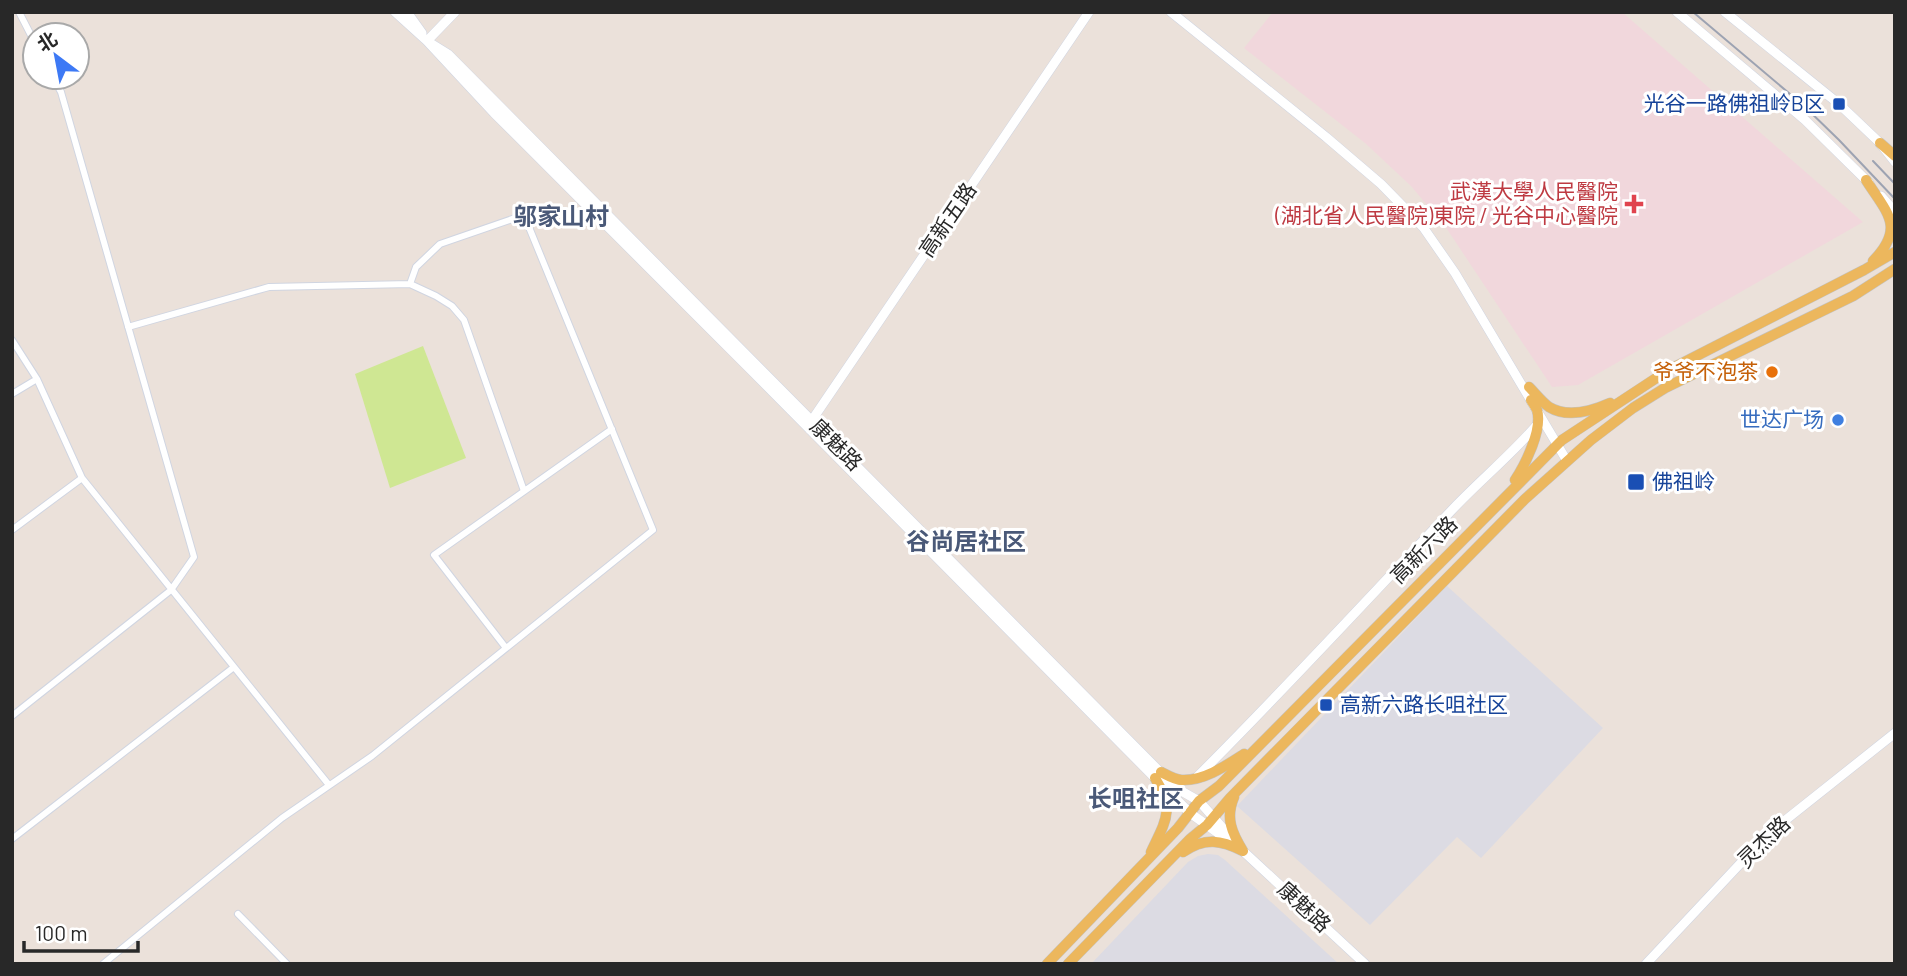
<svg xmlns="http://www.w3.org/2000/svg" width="1907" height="976" font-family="Barlow,'Noto Sans SC',sans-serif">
  <rect width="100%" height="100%" fill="#ebe1da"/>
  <path fill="#dcdbe3" d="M1447,586L1603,728L1481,858L1457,837L1370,925L1237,806Z
    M1208,854L1218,855L1225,860L1339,964H1091L1188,862L1198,856Z"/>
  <path fill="#f1d7dc" d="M1273,12H1622L1863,222L1578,385L1552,387L1447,229L1411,186L1365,143L1244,48Z"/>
  <path fill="#cfe793" d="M423,346L466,458L390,488L355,374Z"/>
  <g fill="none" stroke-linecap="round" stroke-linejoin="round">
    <defs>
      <path id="street" d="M19,12L35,43
        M128,327L269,287L410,284L436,296L452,306L464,320L524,491
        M12,340L37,379L82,478L329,785
        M12,394L37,379
        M12,530L82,478
        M506,648L434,555L612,429
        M12,716L171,590L194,557L61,92L53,77
        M12,839L234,667
        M238,914L287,964
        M103,964L282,818L372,756L653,530L524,215L440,244L416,267L410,284"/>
      <path id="secondary" d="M395,12L427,41
        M407,12L422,33
        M1171,12L1326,137L1381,184L1423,227L1455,273L1567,461
        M1677,12L1805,120L1869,183
        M1725,12L1839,104L1880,143L1895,162
        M427,41L448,54L1176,788L1199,801L1243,851L1190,813L1155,778L751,370L494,113Z
        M427,41L455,12
        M1881,196L1895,212
        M810,423L1089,12
        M1197,777C1283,691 1366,601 1450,512C1478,482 1509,457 1536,426
        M1243,851L1365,964
        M1646,964L1768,834L1895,733"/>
      <path id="primary" d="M1880,143L1895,156
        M1866,180C1887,213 1906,227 1873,261
        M1529,387C1535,393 1542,402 1549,407C1567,418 1592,411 1610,403
        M1515,480C1525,465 1543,429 1537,410C1535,406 1533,403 1531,400
        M1161,772C1167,775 1175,780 1182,780C1204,781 1227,765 1244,754
        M1151,852C1166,820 1175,810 1155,778
        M1183,852C1205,837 1221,840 1243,851C1232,833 1225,818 1234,797
        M1047,964L1178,828L1199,801L1219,786L1562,440L1667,371L1864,270L1895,252
        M1068,964L1190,839L1207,825L1230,798L1525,499L1591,440L1633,408L1665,388L1853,296L1895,269"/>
    </defs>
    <use href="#street" stroke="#d0d5e1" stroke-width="8"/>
    <use href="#secondary" stroke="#d0d5e1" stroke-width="10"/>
    <use href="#primary" stroke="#c3c3c3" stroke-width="11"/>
    <use href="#street" stroke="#fff" stroke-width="6"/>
    <use href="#secondary" stroke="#fff" stroke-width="9"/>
    <use href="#primary" stroke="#ecb75d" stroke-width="10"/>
    <path stroke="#9da3b2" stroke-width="2" d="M1693,12L1803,105L1839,140L1895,199
      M1873,161L1895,184"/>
  </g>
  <g fill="#1a4fb4" stroke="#fff" stroke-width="2.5">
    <rect x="1832" y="97" width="14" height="14" rx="3.5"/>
    <rect x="1627" y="473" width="18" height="18" rx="3.5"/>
    <rect x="1319" y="698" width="14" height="14" rx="3.5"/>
  </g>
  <path fill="#e0444e" stroke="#fff" stroke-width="2.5" d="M1630.5 193.5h7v7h7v7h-7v7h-7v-7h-7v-7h7z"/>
  <circle fill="#e8710a" stroke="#fff" stroke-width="2.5" cx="1772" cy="372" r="7"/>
  <circle fill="#3f7fe0" stroke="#fff" stroke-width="2.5" cx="1838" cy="420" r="7"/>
  <g text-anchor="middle" stroke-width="6" stroke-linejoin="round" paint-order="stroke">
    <g font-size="21" fill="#164399" stroke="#fff" text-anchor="start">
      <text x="1825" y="111" text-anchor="end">光谷一路佛祖岭B区</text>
      <text x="1652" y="489">佛祖岭</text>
      <text x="1340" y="712">高新六路长咀社区</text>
    </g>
    <g font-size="21" fill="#be3a42" stroke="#fff" text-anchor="end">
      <text x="1618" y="199">武漢大學人民醫院<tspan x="1618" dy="24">(湖北省人民醫院)東院 / 光谷中心醫院</tspan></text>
    </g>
    <g font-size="21" fill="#282828" stroke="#fff">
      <text transform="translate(948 220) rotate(-56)" y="7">高新五路</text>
      <text transform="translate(836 445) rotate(45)" y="7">康魅路</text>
      <text transform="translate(1424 550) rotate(-45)" y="7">高新六路</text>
      <text transform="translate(1764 842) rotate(-44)" y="7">灵杰路</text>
      <text transform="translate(1304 907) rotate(43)" y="7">康魅路</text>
    </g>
    <g font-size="21" fill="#c56008" stroke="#fff" text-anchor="end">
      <text x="1758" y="379">爷爷不泡茶</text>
    </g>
    <g font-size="21" fill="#366cbe" stroke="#fff" text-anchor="end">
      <text x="1824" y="427">世达广场</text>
    </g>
    <g font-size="24" font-weight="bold" fill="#4a5978" stroke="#fff">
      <text x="561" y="225">邬家山村</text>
      <text x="966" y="550">谷尚居社区</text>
      <text x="1136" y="807">长咀社区</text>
    </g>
  </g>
  <rect width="1907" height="976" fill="none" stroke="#282828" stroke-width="28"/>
  <g transform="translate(56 56) rotate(328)"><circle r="33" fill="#ffffff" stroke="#a9a9a9" stroke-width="2"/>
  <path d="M0-5L12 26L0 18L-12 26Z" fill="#3d79f5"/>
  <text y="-10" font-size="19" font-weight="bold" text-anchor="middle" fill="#282828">北</text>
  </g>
  <path d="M24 941v10h114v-10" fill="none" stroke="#282828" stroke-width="3.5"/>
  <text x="35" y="941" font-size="21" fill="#282828" stroke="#ffffff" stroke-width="5" paint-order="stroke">100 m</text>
</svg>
